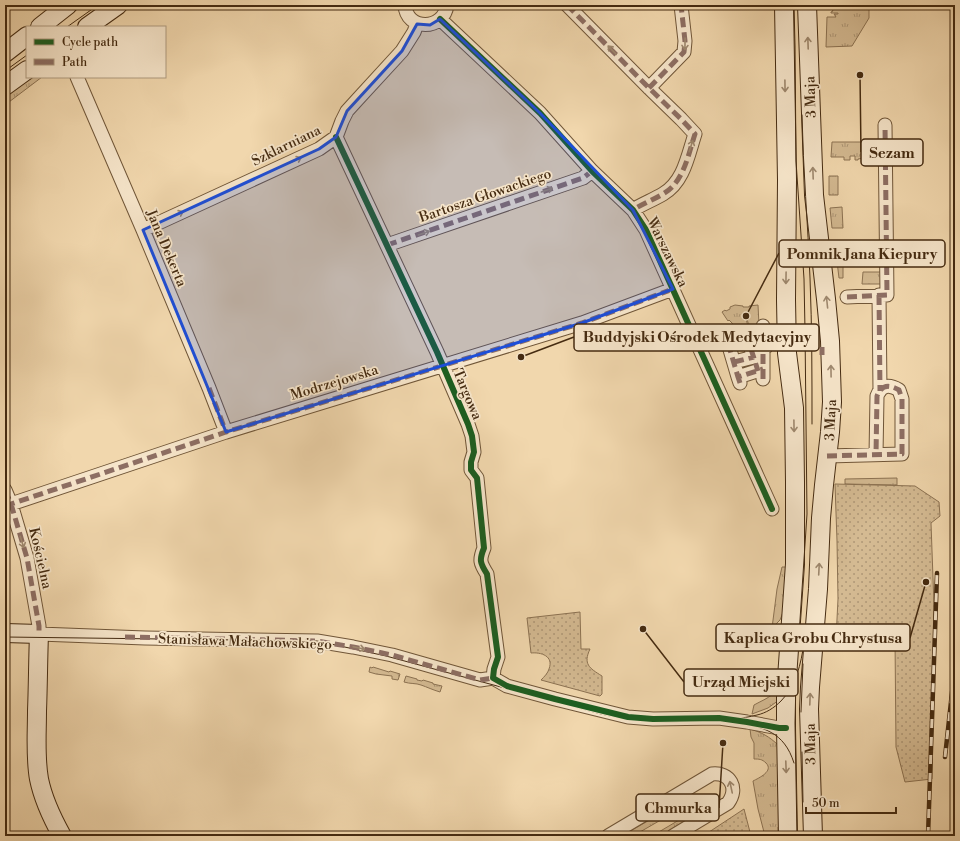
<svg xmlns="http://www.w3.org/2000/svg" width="960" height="841" font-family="'Libre Bodoni',serif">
  <defs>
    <pattern id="grass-tufts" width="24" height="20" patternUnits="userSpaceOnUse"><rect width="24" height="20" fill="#d4ba92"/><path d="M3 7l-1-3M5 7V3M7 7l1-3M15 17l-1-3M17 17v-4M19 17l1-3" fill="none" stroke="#ae9776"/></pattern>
    <pattern id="park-dots" width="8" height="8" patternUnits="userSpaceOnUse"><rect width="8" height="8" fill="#d4ba92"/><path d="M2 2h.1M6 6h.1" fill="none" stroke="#ae9776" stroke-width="1.8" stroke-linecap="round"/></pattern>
  </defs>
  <rect width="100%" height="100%" fill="#f1d7ad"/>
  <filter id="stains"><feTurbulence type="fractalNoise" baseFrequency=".005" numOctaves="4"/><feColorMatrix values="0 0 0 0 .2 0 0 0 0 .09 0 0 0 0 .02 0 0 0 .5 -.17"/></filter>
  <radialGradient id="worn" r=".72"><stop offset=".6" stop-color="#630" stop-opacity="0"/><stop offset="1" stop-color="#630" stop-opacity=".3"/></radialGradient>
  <path fill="url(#grass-tufts)" stroke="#8c7252" d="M837,5H869V18L852,46L826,47L827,17H836L834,14H838V13H831V12L833,11L832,9L843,7V6H837Z
    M28,77H42L5,105V94Z
    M832,142H877V158L869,159V156H864V158L858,159V160H855V156H850V160H844V157H831Z
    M829,176H838V195H829Z
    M842,207L843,228H832L830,208Z
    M843,244V278H839L835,245Z
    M863,272H882L881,284H862Z
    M735,305L743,306V307H749V306L758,305L759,325L749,326L747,319H749V314H744V319H746L748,326L738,329L729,320L728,321L722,312L725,310L726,311L730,309V307Z
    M897,478V485L845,484V479Z
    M782,567H787L784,610L780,620L772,628L777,589Z
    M370,667L372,668L373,667L389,672L390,671L400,674L398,680L392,679V676L376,674L369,672Z
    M406,676L417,679V680L422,681L423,680L433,683V684L442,686L440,692C433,690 427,687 421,685C416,683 410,684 404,682Z
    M773,690H778L779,700L768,708L752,714L754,705C761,701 767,699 773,694L772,691Z
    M750,729C761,732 770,737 778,745V787L780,788V827H778V836H765L758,809L753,781C759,778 774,771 766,763C762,759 759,759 754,759V743L751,737Z
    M689,797L692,802L633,836H622Z
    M696,810L699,815L663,836H652Z"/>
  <path fill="url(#park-dots)" stroke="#8c7252" d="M835,484L915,486L939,502L940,516L931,523L934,606L932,779L905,782L896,747L895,639H836L838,599L837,541Z
    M580,612L581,649H590C583,664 589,668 602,676V694L600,696L541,680C544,677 548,673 549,669C554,656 541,652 531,653L527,618Z
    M744,809L751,836H703Z"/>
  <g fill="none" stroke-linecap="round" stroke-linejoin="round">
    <path stroke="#cfb58e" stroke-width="13" stroke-dasharray="13 6" stroke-linecap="butt" d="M798,337V347"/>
    <defs>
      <path id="street" d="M405,5C406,31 444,31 447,5
        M567,5L649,88L681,119L695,134C688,155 684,182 663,194C653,200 642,204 633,210
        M440,19L540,113L592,171L633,210L646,230L772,509
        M77,77L143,230L209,388L226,432
        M649,88L684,52L685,41L681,5
        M336,137L437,352L468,424L472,436L474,452L471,462V470L477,478L484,548C479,560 480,563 487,574L498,657L494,669L493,678
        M143,230L319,149L336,137L342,121L347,111L357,100L402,51L414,32L417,24
        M387,245L583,178L592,171
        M879,295L880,391
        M847,297L887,295L885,125
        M719,336L724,344L747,339L751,349L763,347V326
        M728,343L738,377
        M734,362L754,357
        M763,379V347H766
        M740,383L738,377L763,369
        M827,456L902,454V399L899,390C889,384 881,385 877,396L876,455
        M5,490L11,504L27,558L39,626V634L145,638L317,641L353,647L392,655L480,680L493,678L507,686L555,699L628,717L653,719L719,718L747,722L779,728H786
        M5,506L226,432L582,323L673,289
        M608,836L712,774C730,772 739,788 728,803L673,836"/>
      <path id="secondary" d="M784,5L787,180L786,300L787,353L794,408L795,482V564L786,692V728L788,836
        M807,5L814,195L826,299L830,341L832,402L830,432L824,485L821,518L818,589L810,687L809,709L813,836
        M40,27L68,5
        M87,27L118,5
        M5,53L27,36
        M5,86L27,70
        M5,633L39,634C38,660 38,686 37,711C37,734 35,757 39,779C43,799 52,818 62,836"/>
    </defs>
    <use href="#street" stroke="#705638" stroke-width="15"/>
    <use href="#secondary" stroke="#452b11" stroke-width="20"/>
    <use href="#street" stroke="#f6e5ca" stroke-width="13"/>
    <use href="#secondary" stroke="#f6e5ca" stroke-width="18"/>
    <path stroke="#452b11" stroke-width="1" d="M794,5L795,46L796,161L804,279L805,330L807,514L798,650
      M67,27L98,5
      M5,71L27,55
      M802,115C803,169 808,224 810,278C812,327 812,376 812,424
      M5,637L317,641L386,656L601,714C614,717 627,719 641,721C664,723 688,721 711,720C727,719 742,719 757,715C766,713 774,708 781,701C796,686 801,664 804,643
      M796,680L795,723L797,836
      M801,712L803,664
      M734,722C763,727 784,731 794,763
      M802,752L803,802"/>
    <defs>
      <path id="rail" d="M945,757L955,665
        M928,836L937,573"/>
    </defs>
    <use href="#rail" stroke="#452b11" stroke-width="4.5"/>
    <use href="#rail" stroke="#f6e5ca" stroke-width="3" stroke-dasharray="9" stroke-linecap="butt"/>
    <path stroke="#8d6e63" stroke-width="5" stroke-dasharray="10 5" stroke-linecap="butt" d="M567,5L649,88L681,119L695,134C688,155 684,182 663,194C653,200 642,204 633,210
      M649,88L684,52L685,41L681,5
      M387,245L583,178L592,171
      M879,295L880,391
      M847,297L887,295L885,125
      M719,336L724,344L747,339L751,349L763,347V326
      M798,337V347
      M728,343L738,377
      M751,349L758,371
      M822,355V347
      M734,362L754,357
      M763,379V347H766
      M740,383L738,377L763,369
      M209,388L226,432
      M827,456L902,454V399L899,390C889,384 881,385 877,396L876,455
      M5,490L11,504L27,558L39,626V634
      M5,506L226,432L582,323L673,289
      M125,637L317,641L353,647L392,655L480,680L493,678L495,679"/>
    <defs>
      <path id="cycleway" d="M440,19L540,113L592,171L633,210L646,230L772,509
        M336,137L437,352L468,424L472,436L474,452L471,462V470L477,478L484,548C479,560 480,563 487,574L498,657L494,669L493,678L507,686L555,699L628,717L653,719L719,718L747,722L779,728H786"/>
    </defs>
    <use href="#cycleway" stroke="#f6e5ca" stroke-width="8"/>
    <use href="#cycleway" stroke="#1b5e20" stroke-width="6"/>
  </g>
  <defs><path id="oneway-shaft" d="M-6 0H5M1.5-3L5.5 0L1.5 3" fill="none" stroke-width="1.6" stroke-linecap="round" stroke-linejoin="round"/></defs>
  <g stroke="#9e886e">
    <use href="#oneway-shaft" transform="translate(808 43) rotate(-92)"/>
    <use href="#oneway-shaft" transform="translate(685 44) rotate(91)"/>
    <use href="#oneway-shaft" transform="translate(612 50) rotate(-134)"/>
    <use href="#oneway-shaft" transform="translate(785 86) rotate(89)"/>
    <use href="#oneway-shaft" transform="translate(691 146) rotate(-72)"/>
    <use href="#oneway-shaft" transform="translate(296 160) rotate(-25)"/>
    <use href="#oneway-shaft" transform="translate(813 173) rotate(-92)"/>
    <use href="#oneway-shaft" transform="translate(547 190) rotate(-19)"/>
    <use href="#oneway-shaft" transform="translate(178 214) rotate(-25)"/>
    <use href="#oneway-shaft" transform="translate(424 233) rotate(-19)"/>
    <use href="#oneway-shaft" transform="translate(786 278) rotate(91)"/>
    <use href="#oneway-shaft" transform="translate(827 302) rotate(-96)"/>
    <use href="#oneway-shaft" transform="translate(831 371) rotate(-91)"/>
    <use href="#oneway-shaft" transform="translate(794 426) rotate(89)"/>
    <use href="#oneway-shaft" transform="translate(22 542) rotate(73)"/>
    <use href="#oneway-shaft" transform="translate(819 569) rotate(-87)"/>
    <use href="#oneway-shaft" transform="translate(359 648) rotate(12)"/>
    <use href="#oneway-shaft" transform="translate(810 699) rotate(-88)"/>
    <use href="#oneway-shaft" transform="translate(786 767) rotate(88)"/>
    <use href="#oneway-shaft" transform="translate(731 787) rotate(-102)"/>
  </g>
  <path fill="#1d4ed8" fill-opacity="0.2" stroke="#1d4ed8" stroke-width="3" stroke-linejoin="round" d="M440,19L540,113L633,210L673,289L582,323L226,432L143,230L319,149L336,137L347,111L402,51L417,24L430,25Z"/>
  <g text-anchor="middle" stroke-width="3.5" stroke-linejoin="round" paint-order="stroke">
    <g font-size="14" fill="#452b11" stroke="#f6e5ca">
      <text transform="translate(810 97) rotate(-92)" y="5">3 Maja</text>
      <text transform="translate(286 145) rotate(-26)" y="5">Szklarniana</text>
      <text transform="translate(485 195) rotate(-19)" y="5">Bartosza Głowackiego</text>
      <text transform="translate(167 248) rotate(67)" y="5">Jana Dekerta</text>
      <text transform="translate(668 252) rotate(64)" y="5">Warszawska</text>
      <text transform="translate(334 382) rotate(-17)" y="5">Modrzejowska</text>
      <text transform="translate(468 394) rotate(67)" y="5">Targowa</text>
      <text transform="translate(830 420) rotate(-87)" y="5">3 Maja</text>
      <text transform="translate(41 558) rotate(77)" y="5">Kościelna</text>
      <text transform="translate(245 641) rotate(2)" y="5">Stanisława Małachowskiego</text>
      <text transform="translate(810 744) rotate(-91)" y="5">3 Maja</text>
    </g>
  </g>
  <path fill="none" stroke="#452b11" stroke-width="1.5" d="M860 75L861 152M746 316L779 253M521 357L574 337M926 582L910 638M643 629L684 682M723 743L719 808"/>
  <g fill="#452b11" stroke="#f6e5ca" stroke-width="1.5">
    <circle cx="860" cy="75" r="4"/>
    <circle cx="746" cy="316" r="4"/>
    <circle cx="521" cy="357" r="4"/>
    <circle cx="926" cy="582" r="4"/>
    <circle cx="643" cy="629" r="4"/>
    <circle cx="723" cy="743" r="4"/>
  </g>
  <g fill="#f6e5ca" stroke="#452b11" stroke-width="1.5">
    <rect x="861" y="139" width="62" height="27" rx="4"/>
    <rect x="779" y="240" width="166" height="27" rx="4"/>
    <rect x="574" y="324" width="245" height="27" rx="4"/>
    <rect x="716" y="624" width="194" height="27" rx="4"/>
    <rect x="684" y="669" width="114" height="27" rx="4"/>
    <rect x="636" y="794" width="83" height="27" rx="4"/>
  </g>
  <g font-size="15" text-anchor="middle" font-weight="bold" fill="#452b11">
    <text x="892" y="158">Sezam</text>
    <text x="862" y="259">Pomnik Jana Kiepury</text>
    <text x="697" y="342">Buddyjski Ośrodek Medytacyjny</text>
    <text x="813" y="643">Kaplica Grobu Chrystusa</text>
    <text x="741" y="687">Urząd Miejski</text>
    <text x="678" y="813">Chmurka</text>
  </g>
  <rect width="960" height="841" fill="none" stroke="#f1d7ad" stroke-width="20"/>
  <rect x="6" y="6" width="948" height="829" fill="none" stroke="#452b11" stroke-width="2"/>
  <rect x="10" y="10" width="940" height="821" fill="none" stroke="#452b11"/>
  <rect x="26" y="26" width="140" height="52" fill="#f6e5ca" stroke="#af9b80"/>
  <rect x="34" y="39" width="20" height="6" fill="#1b5e20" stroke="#af9b80"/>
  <text x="62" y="46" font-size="12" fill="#452b11">Cycle path</text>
  <rect x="34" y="59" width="20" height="6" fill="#8d6e63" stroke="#af9b80"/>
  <text x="62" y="66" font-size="12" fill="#452b11">Path</text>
  <path d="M806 807v6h90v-6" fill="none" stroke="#452b11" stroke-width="2"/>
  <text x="812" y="807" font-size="12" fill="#452b11" stroke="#f6e5ca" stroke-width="3" paint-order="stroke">50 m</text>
  <rect width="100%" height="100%" filter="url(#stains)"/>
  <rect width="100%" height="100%" fill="url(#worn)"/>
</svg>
